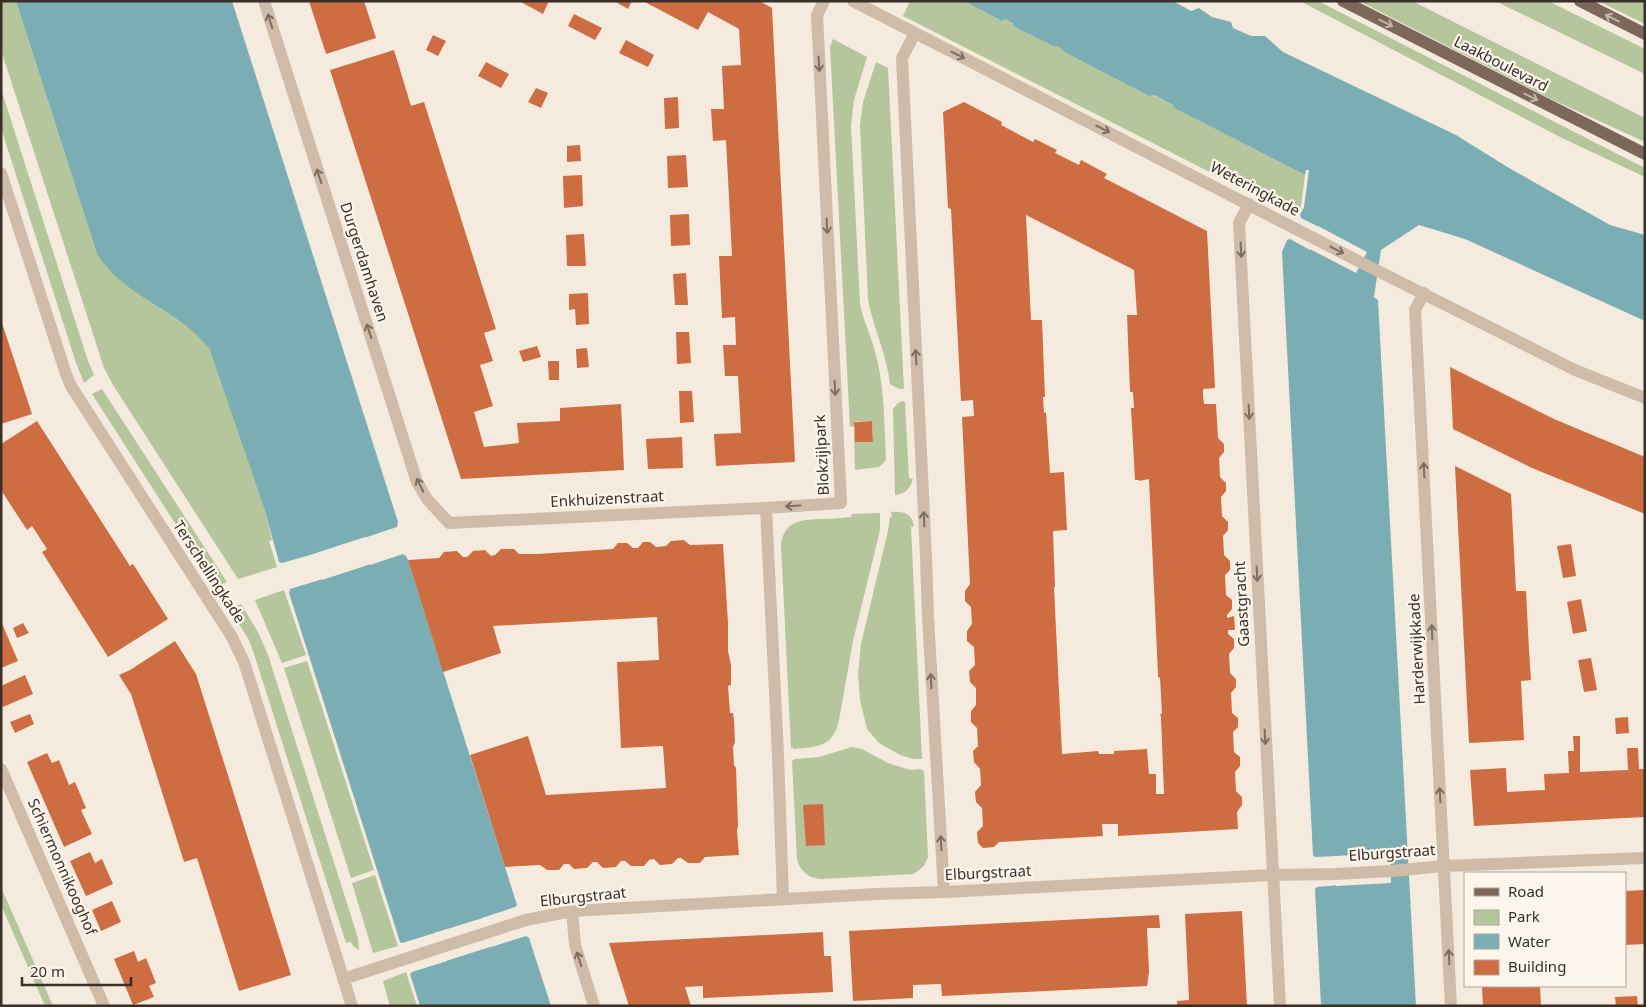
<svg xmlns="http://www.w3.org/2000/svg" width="1646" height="1007" font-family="'Noto Sans',sans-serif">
  <rect width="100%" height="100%" fill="#f4ebde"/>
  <path fill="#b5c59c" d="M1,1H16L97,254C124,298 189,311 213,355L264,508L272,540L269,541L277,567L238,579L113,385L104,368L1,50Z
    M910,1H964L1002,21L1005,19L1014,24V26L1055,47L1057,46L1062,49L1064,52L1149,96L1153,95L1173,105L1174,108L1305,175L1301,206L1296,216L903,16Z
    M1300,1H1318L1645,168V177L1562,138Z
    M1359,1H1412L1645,118V142L1553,100Z
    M1495,1H1548L1645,49V74Z
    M1598,1H1645V24Z
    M833,39L867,57L854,100L851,126L860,304C863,320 870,333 874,348C885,384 884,423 886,460L879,467L855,470L854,435L855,434L856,442H873L872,421H855V426L850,427L830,47Z
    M876,62L888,68L904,389H899L890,384C887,355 873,328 868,299L860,125L863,102Z
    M1,89L88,361L94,375L84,383L76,363L1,128Z
    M102,389L227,582L216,587L92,394Z
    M903,401L905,402L909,478L913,479C910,489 905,494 895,495L893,409L898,403Z
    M891,512C903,511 912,513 914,526L911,527L922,759H913L900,755L879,743L867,729L860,700L858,673L861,644L888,531L890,517H892Z
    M880,513V530L853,641L839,720C833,748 816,747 793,749V747L791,748L781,544C785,521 800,520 819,519C830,519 841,518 851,517L852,514Z
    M284,590L306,655L282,663L255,600Z
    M241,604L258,632L268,655L358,938L359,950L353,946L351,942L346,943L255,657L249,640L230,610L234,608V607Z
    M307,661L374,870L351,878L284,668Z
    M852,747L862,749L888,763L910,770L920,769L924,771L928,857L924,866L914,874L821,879C808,878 800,871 797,859L792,761L795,759L819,757Z
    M375,875L398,946L373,953L352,883Z
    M1,887L53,1006H45L1,905Z
    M406,972L417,1006H390L383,981Z"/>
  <path fill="#7aaeb4" d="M16,1H232L398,522L397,527L361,539L370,565L403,554L406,556L408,560L517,905L515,907L482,918L491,947L526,936L529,938L551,1006H420L410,974L412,972L447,961L438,932L402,943L400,942L289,593L290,589L326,578L317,553L282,563L279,562L264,508L210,350C181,309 124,298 97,254Z
    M964,1H1173L1191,11L1199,8L1212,17L1231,22L1233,28L1251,36H1265L1283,52L1456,135L1509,168L1610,225L1645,235V321L1465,239L1419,225L1381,250L1374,297L1378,300L1416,1006H1321L1315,889L1317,887L1340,885L1338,856L1315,857L1313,855L1282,252L1287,240L1290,239L1310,250L1321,228L1301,218L1300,215L1304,207L1309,170H1306L1305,175L1174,108L1173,105L1154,95L1149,96L1064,52L1062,49L1057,46L1055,47L1013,26L1014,24L1005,19L1002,21Z"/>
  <path fill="#f4ebde" d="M1318,226L1367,252L1356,273L1308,248L1318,229Z
    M365,537L366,539L364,540L371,562L373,561L374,563L322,580L321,577H323L316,556H314L313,554Z
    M1390,853L1391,883L1336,886V883H1337L1336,858H1335V856Z
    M486,917L487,919L485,920L493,944L495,943L496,945L443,962L442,960L444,959L437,935L435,936L434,933Z"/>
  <path fill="#ce6d42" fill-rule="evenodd" d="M309,1H364L376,38L326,54Z
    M519,1H549L543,14Z
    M614,1H632L628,9Z
    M643,1H759L772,8L795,462L716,466L714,434L741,433L738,376H725L723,345H736L735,317L722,318L719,256H732L726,140L713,141L711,109H724L722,66L741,65L739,29L708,12L698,30Z
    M574,14L602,28L595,40L568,26Z
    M433,35L446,41L438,56L426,50Z
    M626,40L654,55L648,67L619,53Z
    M394,50L411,106L424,102L496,329L484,333L493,361L480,365L493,406L474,412L484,447L519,443L517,423L560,421V408L621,404L624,470L461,479L330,70Z
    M486,62L509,74L501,88L478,76Z
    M536,88L548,93L541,108L528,102Z
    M678,97L679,128L665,129L664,98Z
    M964,102L1002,122L1001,125L1033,142L1035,139L1057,150L1055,153L1079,165L1081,160L1107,174L1104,178L1207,231L1215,388L1203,389V396L1204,404H1216L1218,438L1224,444V452L1219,458L1220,477L1226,483V491L1221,497L1222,516L1228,522V530L1223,536L1224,555L1230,561V570L1225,575L1226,595L1232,600V609L1227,615V618L1234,616L1235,630H1228V634L1234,639V648L1229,654L1230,673L1236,679V687L1231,693L1232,713L1238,718V727L1233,732L1234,752L1240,757V766L1235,772L1236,791L1242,797V805L1237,812L1238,829L1118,836V824H1102L1103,836L999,842L994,847L983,848L978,843L977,832L983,826L982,808L976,802L975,792L981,785L980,769L974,762L973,751L978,746L977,728L971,722V711L976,705V688L970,682L969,671L975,665L974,647L967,641V631L972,624L971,607L965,601V591L970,584L962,417L974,416L973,400L961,401L951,209L948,208L943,112ZM1026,215L1134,270L1137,315H1127L1130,392H1133L1134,408H1131L1135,480H1139V481L1149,479L1158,675V678L1160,677L1162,714H1160L1161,717L1164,794H1156V774H1149L1147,749L1114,751V754H1099L1098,751L1062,754L1054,587H1055L1053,531L1067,530L1064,472L1050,473L1046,412L1044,413L1043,397H1045L1042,320H1031Z
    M580,145L581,161L567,162V146Z
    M686,155L688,187L668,188L667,156Z
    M582,175L583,206L564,208L563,176Z
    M689,214L690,245L671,246L670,215Z
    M584,234L586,266H567L566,235Z
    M686,273L688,305H675L673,274Z
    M588,293L589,324L576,325L575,309L569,310V294Z
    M1,320L32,414L1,424Z
    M676,332H689L691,363L677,364Z
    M537,346L541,357L523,362L519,351Z
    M587,348L589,367L577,368L576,349Z
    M548,361H559V380H549Z
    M1450,367L1554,419L1645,457V514L1532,468L1453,429Z
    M679,391H692L694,422L680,423Z
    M37,421L130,566L133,564L168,619L108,657L42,552L47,549L32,526L27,530L1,490V444Z
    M872,421L873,442H855L854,422Z
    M682,437L683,468L648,469L646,439Z
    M1455,466L1511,494L1516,591H1526L1529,650L1531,680L1521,681L1524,740L1469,743Z
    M684,540L690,545L723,544L728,623V651L731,665V685L728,686L730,713H733L734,720L735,742L733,747L734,765L736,768L738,826L737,830L739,855L705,857L700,863H688L681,858H678L672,864L660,865L654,859L649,860L644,866H631L625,861H621L616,867L603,868L597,862H593L587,868L574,869L569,864H564L559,870H547L540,865L505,867L470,755L528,736L546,795L666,788L663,746L621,748L617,662L659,660L657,617L493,626L501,653L443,672L408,560L439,558L444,552L457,551L463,557H467L473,551L485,550L491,556L495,555L501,549H514L519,554H537L613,549L618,543H627L633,548H638L643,542H650L656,547L666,546L671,541Z
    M1571,544L1576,576L1563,578L1557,546Z
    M1581,599L1587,631L1573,634L1567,602Z
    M1,621L18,661L1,668Z
    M23,623L29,633L17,638L13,628Z
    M175,641L196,674L291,975L239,991L197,858L184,862L131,694L119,675L130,670Z
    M1591,658L1597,690L1584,692L1578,660Z
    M25,675L33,694L3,707L1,703V686Z
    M30,714L34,724L15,733L10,722Z
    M1628,717L1629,733L1616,734L1615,718Z
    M1573,736H1580V772L1628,770L1627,748H1638L1639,769H1645V817L1474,826L1470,770L1506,768L1507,792L1545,790L1544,774L1569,773L1568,751H1574Z
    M47,753L52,763L59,760L69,785L75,782L86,808L81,810L92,834L64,847L27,762Z
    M823,804L825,845L806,846L803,805Z
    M90,852L95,863L102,859L113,884L86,896L70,861Z
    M1645,890V944L1625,945V891Z
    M112,901L121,922L101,931L92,910Z
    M1242,911L1247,1006H1177V1001L1189,1000L1185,914Z
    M1159,915L1160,928H1147L1149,972L1147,986L942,996L941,984L913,985V998L853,1001L849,931Z
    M823,932L824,956H831L833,992L703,998V986L685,987L691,1006H629L609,943Z
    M134,951L138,962L146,958L156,983L149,986L154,997L133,1005L114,959Z
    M1482,986H1540L1541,1006H1483Z
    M1637,996L1638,1006H1616L1615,997Z"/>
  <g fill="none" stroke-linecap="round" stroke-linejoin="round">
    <path stroke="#cebca8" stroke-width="12" d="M264,1L417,482L427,499L449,523L766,508
      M853,1L1362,263L1575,370L1645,398
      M915,33L902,58L926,557L928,617L944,892
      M1,173L66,374L71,386L232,637L244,662L352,1006
      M1249,204L1239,223L1280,1006
      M1424,293L1415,310L1451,1006
      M1,769L104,1006
      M783,899L778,755L766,508L841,503L817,15L824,1
      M572,911L575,945L594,1006
      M343,979L526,920L572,911L876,894L944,892L1273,875L1336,874L1391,871L1444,866L1645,858"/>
    <path stroke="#7d6759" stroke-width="12" d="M1343,1L1645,154
      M1580,1L1645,34"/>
  </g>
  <defs><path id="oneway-shaft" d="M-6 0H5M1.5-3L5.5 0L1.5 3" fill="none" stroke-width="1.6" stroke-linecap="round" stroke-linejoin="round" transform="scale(1.25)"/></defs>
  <g stroke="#c2b5a9">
    <use href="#oneway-shaft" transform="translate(1612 18) rotate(-153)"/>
    <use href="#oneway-shaft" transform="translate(1386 23) rotate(27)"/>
    <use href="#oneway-shaft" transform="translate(1531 97) rotate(27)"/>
  </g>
  <g stroke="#7d6e62">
    <use href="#oneway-shaft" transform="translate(270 21) rotate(-108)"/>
    <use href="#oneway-shaft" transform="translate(958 55) rotate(27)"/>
    <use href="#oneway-shaft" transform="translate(819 64) rotate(87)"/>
    <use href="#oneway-shaft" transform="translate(1103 129) rotate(27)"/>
    <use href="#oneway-shaft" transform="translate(319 176) rotate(-108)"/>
    <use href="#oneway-shaft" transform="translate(827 226) rotate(87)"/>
    <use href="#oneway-shaft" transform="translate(1241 250) rotate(87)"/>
    <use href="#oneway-shaft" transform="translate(1337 250) rotate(27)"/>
    <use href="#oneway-shaft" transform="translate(369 331) rotate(-108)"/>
    <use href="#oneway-shaft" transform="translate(916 357) rotate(-93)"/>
    <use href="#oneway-shaft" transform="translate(835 388) rotate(87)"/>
    <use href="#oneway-shaft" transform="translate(1249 412) rotate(87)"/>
    <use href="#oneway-shaft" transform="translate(1424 470) rotate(-93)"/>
    <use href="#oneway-shaft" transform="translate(420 485) rotate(-116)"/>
    <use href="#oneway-shaft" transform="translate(793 506) rotate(177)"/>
    <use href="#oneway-shaft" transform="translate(924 519) rotate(-93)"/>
    <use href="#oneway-shaft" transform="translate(1257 574) rotate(87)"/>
    <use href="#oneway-shaft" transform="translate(1432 632) rotate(-93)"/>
    <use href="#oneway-shaft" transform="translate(931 681) rotate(-93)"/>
    <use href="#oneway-shaft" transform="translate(1265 737) rotate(87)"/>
    <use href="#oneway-shaft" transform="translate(1440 795) rotate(-93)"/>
    <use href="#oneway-shaft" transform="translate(941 843) rotate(-93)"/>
    <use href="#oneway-shaft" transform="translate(1449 957) rotate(-93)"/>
    <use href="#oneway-shaft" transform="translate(579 959) rotate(-108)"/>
  </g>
  <g text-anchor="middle" stroke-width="4.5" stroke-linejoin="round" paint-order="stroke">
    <g font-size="15" fill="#3a2f29" stroke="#fbf5eb">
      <text transform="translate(1501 64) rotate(27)" y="5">Laakboulevard</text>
      <text transform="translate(1255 189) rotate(28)" y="5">Weteringkade</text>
      <text transform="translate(364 262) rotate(72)" y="5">Durgerdamhaven</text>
      <text transform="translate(822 455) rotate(-93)" y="5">Blokzijlpark</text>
      <text transform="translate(607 499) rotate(-3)" y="5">Enkhuizenstraat</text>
      <text transform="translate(209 572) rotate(57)" y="5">Terschellingkade</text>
      <text transform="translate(1242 604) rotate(-93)" y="5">Gaastgracht</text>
      <text transform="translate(1417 649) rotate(-93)" y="5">Harderwijkkade</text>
      <text transform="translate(1392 853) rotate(-4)" y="5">Elburgstraat</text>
      <text transform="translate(62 867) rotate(66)" y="5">Schiermonnikooghof</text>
      <text transform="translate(988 873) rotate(-3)" y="5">Elburgstraat</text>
      <text transform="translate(583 897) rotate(-6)" y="5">Elburgstraat</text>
    </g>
  </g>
  <rect width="1646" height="1007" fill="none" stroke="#3a2f29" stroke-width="5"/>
  <rect x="1464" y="872" width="162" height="115" fill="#fbf5eb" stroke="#aea69d"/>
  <rect x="1474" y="888" width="25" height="8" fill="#7d6759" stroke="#aea69d"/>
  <text x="1508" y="897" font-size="15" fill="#3a2f29">Road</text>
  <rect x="1474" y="910" width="25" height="15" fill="#b5c59c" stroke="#aea69d"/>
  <text x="1508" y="922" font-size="15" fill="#3a2f29">Park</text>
  <rect x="1474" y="934" width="25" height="15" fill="#7aaeb4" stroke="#aea69d"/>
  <text x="1508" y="947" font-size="15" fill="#3a2f29">Water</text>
  <rect x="1474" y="960" width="25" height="15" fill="#ce6d42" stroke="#aea69d"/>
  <text x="1508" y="972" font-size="15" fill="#3a2f29">Building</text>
  <path d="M22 977v8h109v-8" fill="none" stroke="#3a2f29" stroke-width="2.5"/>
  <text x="30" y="977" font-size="15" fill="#3a2f29" stroke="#fbf5eb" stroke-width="4" paint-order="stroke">20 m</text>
</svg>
